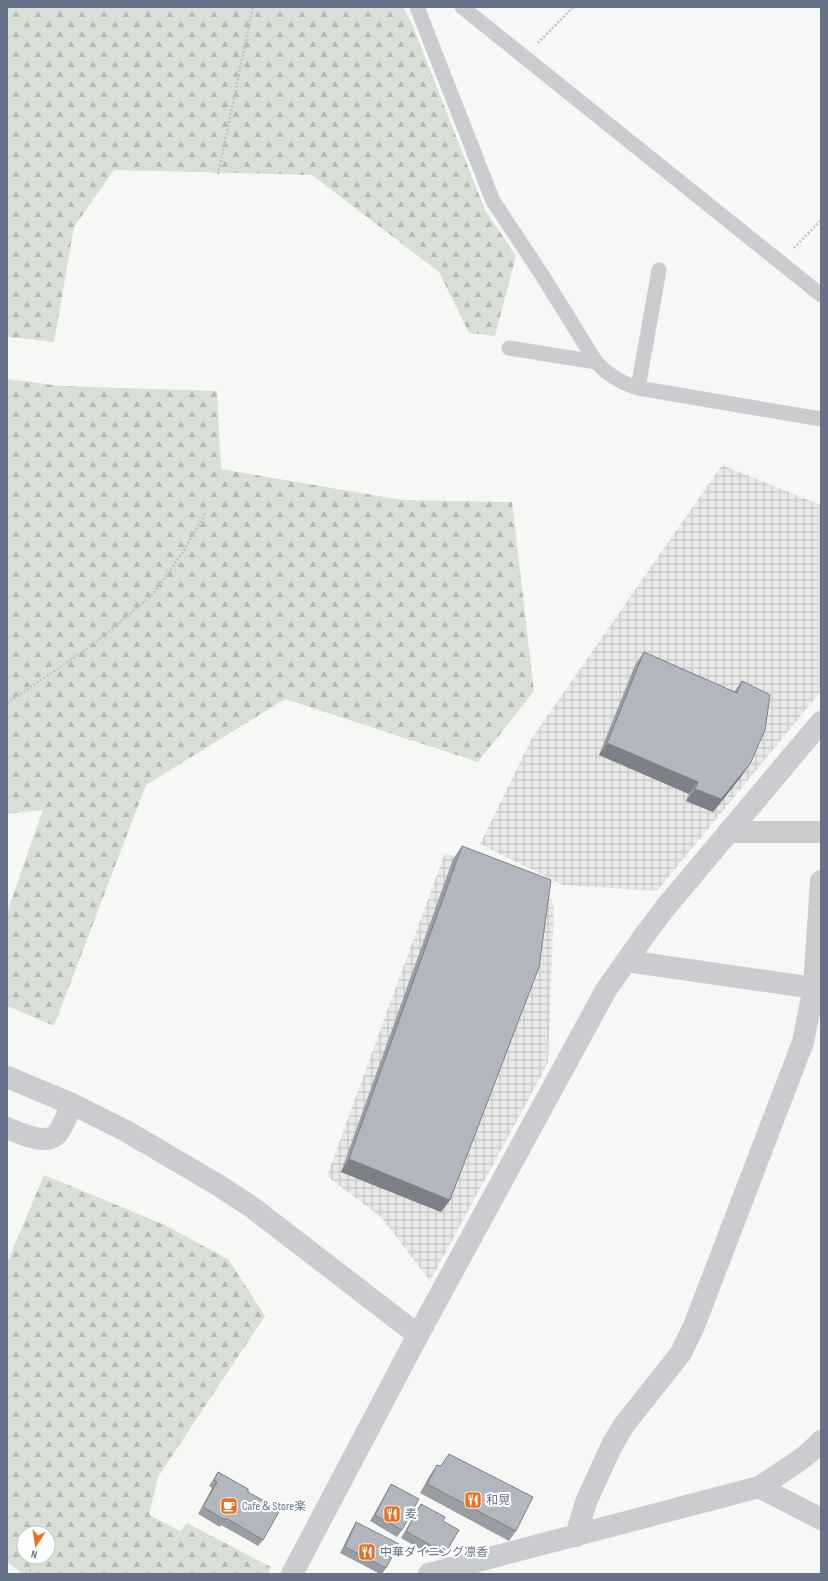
<svg xmlns="http://www.w3.org/2000/svg" width="828" height="1581" font-family="'Sofia Sans Condensed','Noto Sans JP',sans-serif">
  <defs>
    <pattern id="industrial-grid" width="8" height="8" patternUnits="userSpaceOnUse"><rect width="8" height="8" fill="#e8e8e8"/><path d="M0 4h8M4 0v8" fill="none" stroke="#c0c0c2"/></pattern>
    <pattern id="forest-firs" width="22" height="20" patternUnits="userSpaceOnUse"><rect width="22" height="20" fill="#d8e0d5"/><path d="M5 1l3.5 6h-7zM16 11l3.5 6h-7z" fill="#b3bab2"/></pattern>
  </defs>
  <rect width="100%" height="100%" fill="#f7f8f5"/>
  <path fill="url(#industrial-grid)" d="M722,465L821,505V691L657,891L563,885L480,844L532,738Z
    M445,853L547,890L554,906L548,1063L430,1281L382,1218L327,1176Z"/>
  <path fill="url(#forest-firs)" fill-rule="evenodd" d="M7,7H403L412,24L485,210L516,256L495,336L469,333L439,272L312,175L114,170L74,227L54,342L7,337Z
    M7,379L61,386L217,391L221,469L402,500L512,502L534,691L478,762L285,699L146,785L54,1026L7,1006V912L43,810L7,814Z
    M44,1175L165,1225L229,1260L265,1316L158,1477L149,1515L180,1531L187,1523L271,1567L268,1574H23L7,1562V1263ZM24,1533H48V1557H24Z"/>
  <g fill="none" stroke-linecap="round" stroke-linejoin="round">
    <path stroke="#c1c2c5" stroke-width="2.5" stroke-dasharray="2 2" stroke-linecap="butt" d="M538,43L573,7
      M218,174L253,7
      M794,248L821,220
      M7,703L94,644L153,594L183,552L206,512
      M26,1574L32,1569"/>
    <path stroke="#caccd0" stroke-width="15" d="M417,7L493,201L542,275L596,362C608,375 621,383 638,388L821,419
      M462,7L821,295
      M509,348L596,362
      M638,388L659,270"/>
    <path stroke="#caccd0" stroke-width="22" d="M728,832H821
      M627,961L821,989
      M7,1128C20,1133 47,1147 58,1133C64,1125 67,1114 72,1104
      M759,1487L821,1519
      M576,1536L586,1502L612,1445L624,1425L681,1353L694,1326L803,1042L814,987L821,881
      M429,1574L759,1487C780,1473 804,1460 821,1441"/>
    <path stroke="#caccd0" stroke-width="22" d="M7,1077L72,1104L126,1131L218,1185L253,1208L418,1335
      M292,1574L418,1335L606,990L644,936L665,908L821,722"/>
  </g>
  <path fill="#999da4" d="M644,652L734,692L742,681L741,777L713,812L686,801L689,794L599,755L635,665Z
    M462,846L450,1200L441,1212L341,1172L453,859Z
    M449,1454L516,1531L509,1541L420,1493L430,1475L437,1465L441,1466Z
    M218,1472L248,1492L263,1540L258,1546L221,1525L220,1527L198,1514L212,1488L209,1486Z
    M391,1484L402,1530L397,1537L370,1521L387,1491Z
    M421,1504L443,1521L446,1552L441,1558L432,1553L430,1555L401,1538L417,1511Z
    M356,1522L386,1568L382,1574H380L340,1553L352,1529Z"/>
  <path fill="#7d8086" d="M607,743L698,782L689,794L599,755Z
    M750,764L741,777L713,812L686,801L695,789Z
    M349,1159L450,1200L441,1212L341,1172Z"/>
  <path fill="#b2b7bf" stroke="#7d8086" d="M644,652L737,693L742,681L770,695L765,730L750,764L721,799L695,789L698,782L607,743Z
    M462,846L551,880L539,967L450,1200L349,1159Z
    M449,1454L533,1497L516,1531L427,1484L437,1465L441,1466Z
    M218,1472L248,1489V1492L280,1510L263,1540L226,1518L225,1520L203,1507L217,1482L214,1480Z
    M391,1484L419,1499L402,1530L375,1515Z
    M421,1504L445,1517L443,1521L459,1530L446,1552L436,1546L435,1548L406,1531Z
    M356,1522L399,1544L386,1568L345,1547Z"/>
  <defs>
    <symbol id="restaurant-square" viewBox="-11 -11 22 22"><rect x="-9" y="-9" width="18" height="18" rx="4" fill="#e97123" stroke="#fff"/><path d="M-5-6h1v4h1v-4h1v4h1v-4h1v5L-1.5 .5V6h-2V.5L-5-1ZM5-6V6H3V1.5H1.5Q1.5-4 5-6Z" fill="#fff"/></symbol>
    <symbol id="cafe-square" viewBox="-11 -11 22 22"><rect x="-9" y="-9" width="18" height="18" rx="4" fill="#e97123" stroke="#fff"/><path d="M-5.5-4.5H6V0H3Q3 3.5 0 3.5H-2.5Q-5.5 3.5-5.5 0ZM3-3.2v2h1.7v-2ZM-6 4.5H4V6H-6Z" fill="#fff"/></symbol>
  </defs>
  <g fill-rule="evenodd">
    <use href="#restaurant-square" x="463" y="1490" width="20" height="20"/>
    <use href="#cafe-square" x="219" y="1496" width="20" height="20"/>
    <use href="#restaurant-square" x="382" y="1504" width="20" height="20"/>
    <use href="#restaurant-square" x="357" y="1542" width="20" height="20"/>
  </g>
  <g text-anchor="middle" stroke-width="4" stroke-linejoin="round" paint-order="stroke">
    <g font-size="12" fill="#667387" stroke="#fff" text-anchor="start">
      <text x="486" y="1504">和晃</text>
      <text x="242" y="1510">Cafe＆Store楽</text>
      <text x="405" y="1518">麦</text>
      <text x="380" y="1556">中華ダイニング凛香</text>
    </g>
  </g>
  <rect width="828" height="1581" fill="none" stroke="#667387" stroke-width="16"/>
  <g transform="translate(36 1545) rotate(192)"><circle r="19" fill="#ffffff" stroke="#c2c7cf"/>
  <path d="M0-3L7 15L0 10L-7 15Z" fill="#e97123"/>
  <text y="-6" font-size="11" font-weight="bold" text-anchor="middle" fill="#667387">N</text>
  </g>
</svg>
